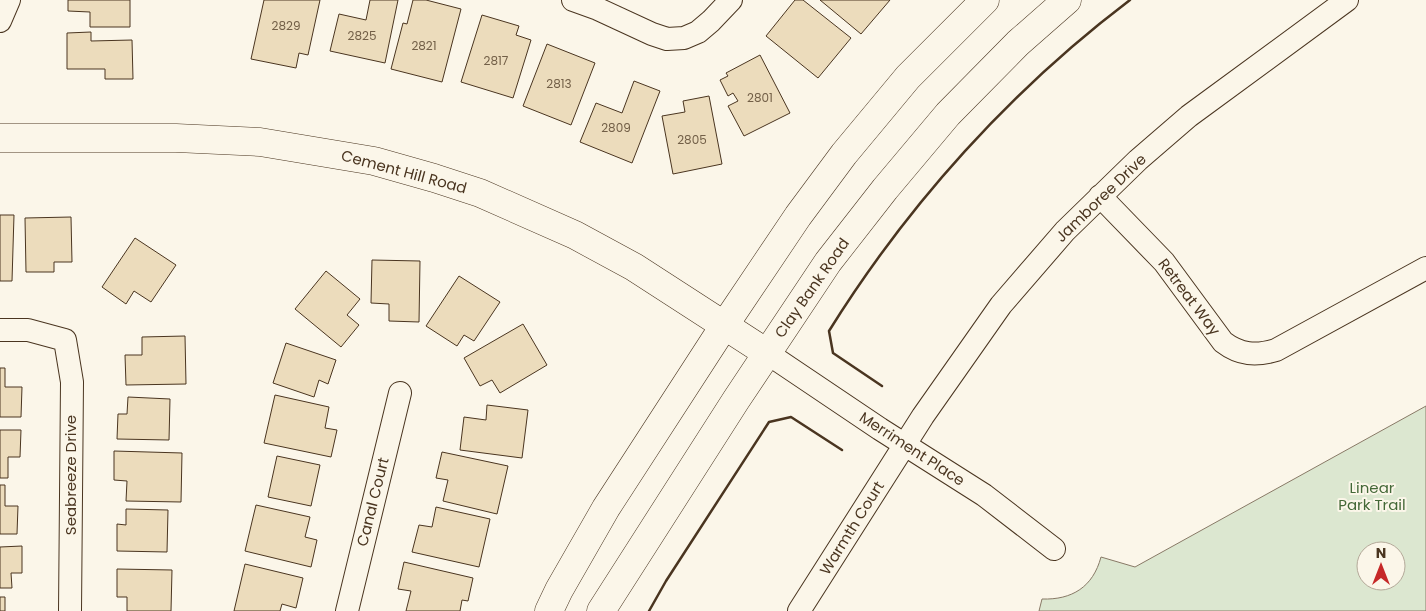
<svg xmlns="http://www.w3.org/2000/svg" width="1426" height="611" font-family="Poppins,sans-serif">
  <rect width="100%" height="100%" fill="#fbf6e9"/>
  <path fill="#dce7d0" stroke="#887966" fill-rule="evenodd" d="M1426,406V611H1039L1042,599C1072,600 1093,587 1101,557L1135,567ZM1366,551H1396V581H1366Z"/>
  <path fill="#ecdcbc" stroke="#4a3520" d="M68,0H130V27H90V12L68,11Z
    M264,0H320L308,55L299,53L296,68L251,59Z
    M370,0H398L385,63L330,51L339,14L366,20Z
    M413,0H426L461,9L442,82L391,69L403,23L407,24Z
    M795,0H803L851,38L818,78L766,36Z
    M820,0H890L861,34Z
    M482,15L519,26L516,35L531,40L513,98L461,82Z
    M91,32V41L132,40L133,79H105V69H67V33Z
    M547,44L595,63L571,125L523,106Z
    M760,55L790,113L744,136L728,106L738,101L733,93L728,96L720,80L728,76L726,73Z
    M634,81L660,91L632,163L580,142L596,103L622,113Z
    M709,96L722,164L673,174L662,116L685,112L683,101Z
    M0,215H14L12,281H0Z
    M71,217L72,262H54V272H26L25,218Z
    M135,238L176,265L151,302L134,291L126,304L102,287Z
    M372,260L420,261L419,322L389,321V304L371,303Z
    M326,271L360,299L347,315L359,325L341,347L295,309Z
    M459,276L500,302L474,341L464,335L457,346L426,326Z
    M523,324L547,365L500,393L492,380L480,386L464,358Z
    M185,336L186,384L126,385L125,355H142V337Z
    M286,343L336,360L328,384L319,380L314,397L273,383Z
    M0,368H5V387H22L21,417H0Z
    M275,395L329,407L325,428L337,430L331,457L264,443Z
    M128,397L170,399L169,440L117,439L118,414H127Z
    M487,405L528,410L522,458L460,450L464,417L486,420Z
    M0,430H21L20,457H8V478H0Z
    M114,451L182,453L181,502L126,501L127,481L114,480Z
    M442,452L508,466L497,514L443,501L448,480L436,478Z
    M277,456L320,465L311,506L268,497Z
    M0,485H5V506H18L17,534H0Z
    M256,505L310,517L305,537L317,540L311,567L245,551Z
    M436,507L490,519L479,567L412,552L419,525L432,527Z
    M126,509L168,510L167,552L117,551V524L126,525Z
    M22,546V573H11L12,588H0V547Z
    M404,562L473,578L468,601L462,600L460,611H406L411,591L398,589Z
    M245,564L303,578L296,608L282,604L280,611H234Z
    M117,569L172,570L171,611H127V597H117Z
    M0,597H5V611H0Z"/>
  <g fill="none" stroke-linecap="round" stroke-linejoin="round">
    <defs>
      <path id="minor" d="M573,0L598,9L652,34L667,39L684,38L698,32L711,21L731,0
        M0,21L9,0
        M1100,196L1164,262L1223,342C1240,355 1256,356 1276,350L1426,268
        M0,330H28L65,340L72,382L70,611
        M767,353L880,429L984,495L1054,549
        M347,611L400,393
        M799,611L923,416L1001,305L1065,231L1138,160L1189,116L1347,0"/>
      <path id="tertiary" d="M0,138H176L260,142L374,161L434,178L480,193L575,235L634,267L767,353
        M549,611L559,590L606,508L724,326L798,216L844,154L908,77L985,0
        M601,611L736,400L828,262L885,189L948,114L1018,43L1067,0"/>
    </defs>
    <use href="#minor" stroke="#4a3520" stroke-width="24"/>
    <use href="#tertiary" stroke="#4a3520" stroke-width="29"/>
    <use href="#minor" stroke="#fbf6e9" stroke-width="22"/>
    <use href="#tertiary" stroke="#fbf6e9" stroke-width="28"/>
    <path stroke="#4a3520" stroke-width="2.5" d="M882,386L833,353L829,331C908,204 1011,90 1130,0
      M649,611L666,581L769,422L791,417L842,450"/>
  </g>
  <g text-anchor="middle" stroke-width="4" stroke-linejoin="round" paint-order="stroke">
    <g font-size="12" fill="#725f47">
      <text x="286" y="30">2829</text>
      <text x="362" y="40">2825</text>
      <text x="424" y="50">2821</text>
      <text x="496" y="65">2817</text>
      <text x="559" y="88">2813</text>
      <text x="760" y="102">2801</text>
      <text x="616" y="132">2809</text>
      <text x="692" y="144">2805</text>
    </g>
    <g font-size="15" fill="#4a3520" stroke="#fbf6e9">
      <text transform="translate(404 172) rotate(15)" y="5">Cement Hill Road</text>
      <text transform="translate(1101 198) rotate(-44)" y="5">Jamboree Drive</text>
      <text transform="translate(812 288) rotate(-55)" y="5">Clay Bank Road</text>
      <text transform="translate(1189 297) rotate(53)" y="5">Retreat Way</text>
      <text transform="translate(912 449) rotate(33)" y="5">Merriment Place</text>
      <text transform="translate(71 475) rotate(-90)" y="5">Seabreeze Drive</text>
      <text transform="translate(373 502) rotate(-76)" y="5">Canal Court</text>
      <text transform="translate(852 528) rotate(-58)" y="5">Warmth Court</text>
    </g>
    <g font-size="15" fill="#436837" stroke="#fbf6e9">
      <text x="1372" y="493">Linear<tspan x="1372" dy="17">Park Trail</tspan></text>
    </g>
  </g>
  <g transform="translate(1381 566)"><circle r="24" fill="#fbf6e9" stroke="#b4a999"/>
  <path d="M0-4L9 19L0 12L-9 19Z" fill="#c62828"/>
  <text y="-8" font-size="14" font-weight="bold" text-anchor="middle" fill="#4a3520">N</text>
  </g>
</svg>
